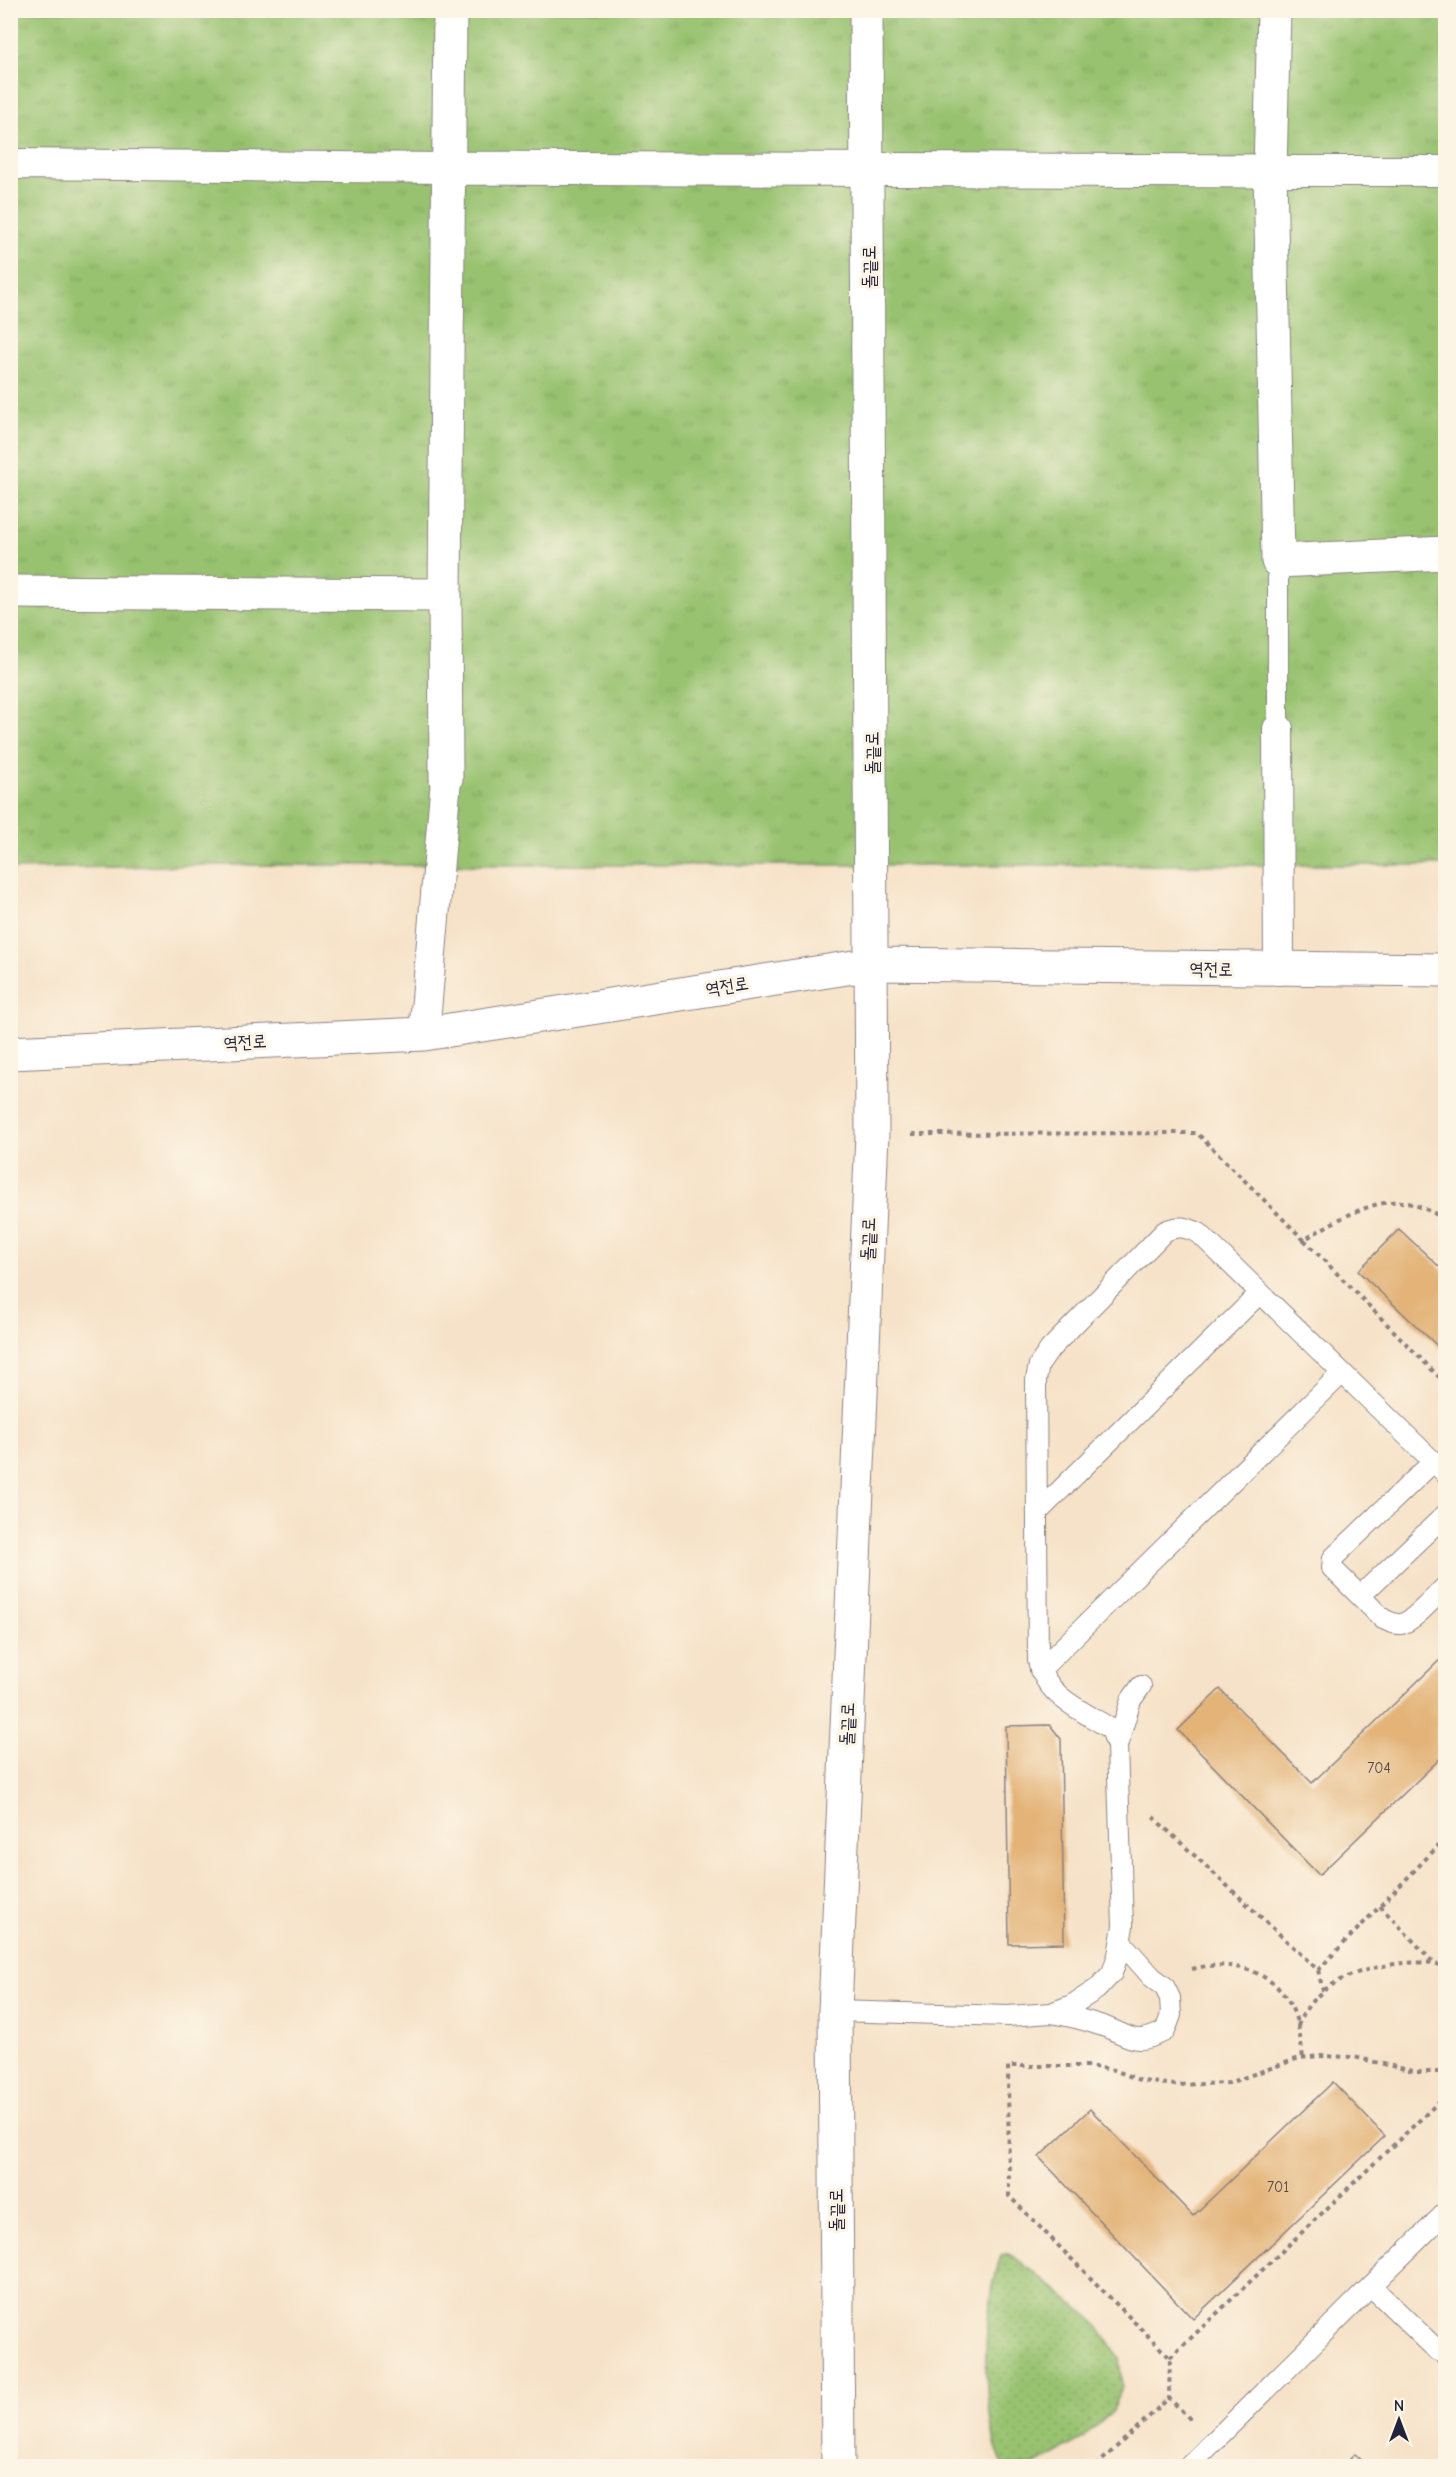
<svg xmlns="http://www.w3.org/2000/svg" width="1456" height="2477" font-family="'Comic Neue','Poor Story',sans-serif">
  <defs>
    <pattern id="grass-tufts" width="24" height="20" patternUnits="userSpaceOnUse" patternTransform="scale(1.5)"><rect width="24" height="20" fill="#98c26f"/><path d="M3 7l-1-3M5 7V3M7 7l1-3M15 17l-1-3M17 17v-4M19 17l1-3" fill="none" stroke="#83a661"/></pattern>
    <pattern id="park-dots" width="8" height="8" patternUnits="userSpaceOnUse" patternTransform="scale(1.5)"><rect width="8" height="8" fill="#98c26f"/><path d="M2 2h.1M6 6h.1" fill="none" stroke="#83a661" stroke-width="1.8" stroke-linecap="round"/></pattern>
  </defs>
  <rect width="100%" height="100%" fill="#fcf5e5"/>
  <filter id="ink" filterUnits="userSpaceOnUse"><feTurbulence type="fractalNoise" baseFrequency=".0167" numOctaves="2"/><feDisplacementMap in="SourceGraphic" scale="12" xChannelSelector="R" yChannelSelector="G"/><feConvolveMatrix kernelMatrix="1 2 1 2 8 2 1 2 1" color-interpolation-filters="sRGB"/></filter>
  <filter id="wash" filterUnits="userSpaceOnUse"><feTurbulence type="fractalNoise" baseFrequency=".008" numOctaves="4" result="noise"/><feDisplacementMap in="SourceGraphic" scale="24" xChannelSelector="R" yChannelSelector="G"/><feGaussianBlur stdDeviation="1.35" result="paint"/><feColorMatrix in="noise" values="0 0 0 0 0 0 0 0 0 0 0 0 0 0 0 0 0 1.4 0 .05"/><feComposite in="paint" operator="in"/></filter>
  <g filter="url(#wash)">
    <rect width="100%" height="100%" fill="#f6e2c8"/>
    <path fill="url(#grass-tufts)" stroke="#5d7255" stroke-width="1.5" d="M10,11H1445V865H214L11,869Z"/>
    <path fill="url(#park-dots)" stroke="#5d7255" stroke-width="1.5" d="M1006,2254L1019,2261L1091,2318L1099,2328L1119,2358L1122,2387L1112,2412L1083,2438L1034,2466H1004C997,2454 993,2436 991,2422C982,2366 985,2309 1001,2255Z"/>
    <g id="blocks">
      <path fill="#e3b378" d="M1399,1229L1446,1273V1354L1358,1271Z
        M1446,1654V1753L1319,1875L1178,1730L1220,1689L1312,1783Z
        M1050,1725L1061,1739L1064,1943L1009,1944L1006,1726Z
        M1333,2082L1385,2136L1193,2319L1039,2157L1090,2109L1193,2216Z
        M1355,2454L1368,2466H1343Z"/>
    </g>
  </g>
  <g filter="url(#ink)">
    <use href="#blocks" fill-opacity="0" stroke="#8c8282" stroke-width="1.5"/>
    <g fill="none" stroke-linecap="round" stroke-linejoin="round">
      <defs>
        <path id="service" d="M1278,561V729
          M1433,1462L1333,1558L1332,1568L1383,1619C1388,1621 1395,1625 1401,1624C1413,1622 1436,1595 1446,1586
          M1037,1513L1260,1293
          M1360,1596L1446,1514
          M1040,1670L1342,1373
          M1117,1746L1111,1729C1082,1710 1046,1698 1038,1660L1036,1380L1039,1365L1050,1349L1165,1231C1178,1225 1186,1227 1199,1233L1446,1474
          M835,2011L1008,2016L1051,2013L1072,2005L1097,1989L1112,1973L1118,1955L1123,1926L1117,1746L1131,1700L1141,1686
          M1051,2013C1069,2016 1085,2020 1103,2026C1131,2036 1134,2047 1165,2031L1171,2015L1170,1998L1164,1986L1152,1977L1121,1942
          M1371,2286L1437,2350L1446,2354
          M1189,2466L1446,2212"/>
        <path id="pedestrian" d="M10,164L449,168
          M1270,171H1446
          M1278,729L1279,970
          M424,1034L446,779"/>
        <path id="minor" d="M1274,10L1270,171L1278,561L1446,553
          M449,168L1270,171
          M10,592L445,595L450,10
          M445,595L446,779"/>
        <path id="tertiary" d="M10,1053L424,1034L873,964L1446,970
          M838,2466L835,2011L872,1134L866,10"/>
      </defs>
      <use href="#service" stroke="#8c8282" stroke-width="22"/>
      <use href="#pedestrian" stroke="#8c8282" stroke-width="32"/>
      <use href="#minor" stroke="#8c8282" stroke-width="35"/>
      <use href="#tertiary" stroke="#8c8282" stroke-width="35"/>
      <path stroke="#8c8282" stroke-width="4" stroke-dasharray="4.5 4.5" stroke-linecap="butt" d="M912,1134L1197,1133L1304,1240C1329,1224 1371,1199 1402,1202C1417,1204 1432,1212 1446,1219
        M1304,1240L1446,1384
        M1153,1817L1318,1970L1446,1838
        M1380,1906L1434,1963L1446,1968
        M1192,1969C1234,1958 1280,1972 1295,2016C1300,2030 1301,2044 1303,2058
        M1318,1970L1323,1991
        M1298,2026C1314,1975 1388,1959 1434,1963
        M1170,2358L1446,2095
        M1190,2419L1169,2398L1170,2358L1009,2196L1008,2066H1088L1114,2070L1142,2081L1176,2085L1229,2083L1299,2058L1320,2056L1354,2057L1417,2072H1446
        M1096,2466L1169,2398"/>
      <use href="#service" stroke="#fff" stroke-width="20"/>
      <use href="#pedestrian" stroke="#fff" stroke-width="30"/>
      <use href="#minor" stroke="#fff" stroke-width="33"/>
      <use href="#tertiary" stroke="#fff" stroke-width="33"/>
    </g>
  </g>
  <g text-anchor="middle" stroke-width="6" stroke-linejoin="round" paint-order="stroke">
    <g font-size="15" fill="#52464a">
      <text x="1379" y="1773">704</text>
      <text x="1278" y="2192">701</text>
    </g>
    <g font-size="18" fill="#22223b" stroke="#fcf5e5">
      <text transform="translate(869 267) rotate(-90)" y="6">돌끝로</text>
      <text transform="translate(872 753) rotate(-90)" y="6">돌끝로</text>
      <text transform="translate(1211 969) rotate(1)" y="6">역전로</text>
      <text transform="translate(727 986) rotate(-9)" y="6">역전로</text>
      <text transform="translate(245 1042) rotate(-3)" y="6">역전로</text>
      <text transform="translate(868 1239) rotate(-88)" y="6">돌끝로</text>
      <text transform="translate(847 1724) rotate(-88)" y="6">돌끝로</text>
      <text transform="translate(836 2210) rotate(-90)" y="6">돌끝로</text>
    </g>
  </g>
  <rect width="1456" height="2477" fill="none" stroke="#fcf5e5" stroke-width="36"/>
  <g transform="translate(1399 2420)" stroke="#fcf5e5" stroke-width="4.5" paint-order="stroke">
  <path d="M0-4.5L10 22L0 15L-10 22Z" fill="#22223b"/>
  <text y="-9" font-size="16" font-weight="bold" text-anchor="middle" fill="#22223b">N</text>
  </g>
</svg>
